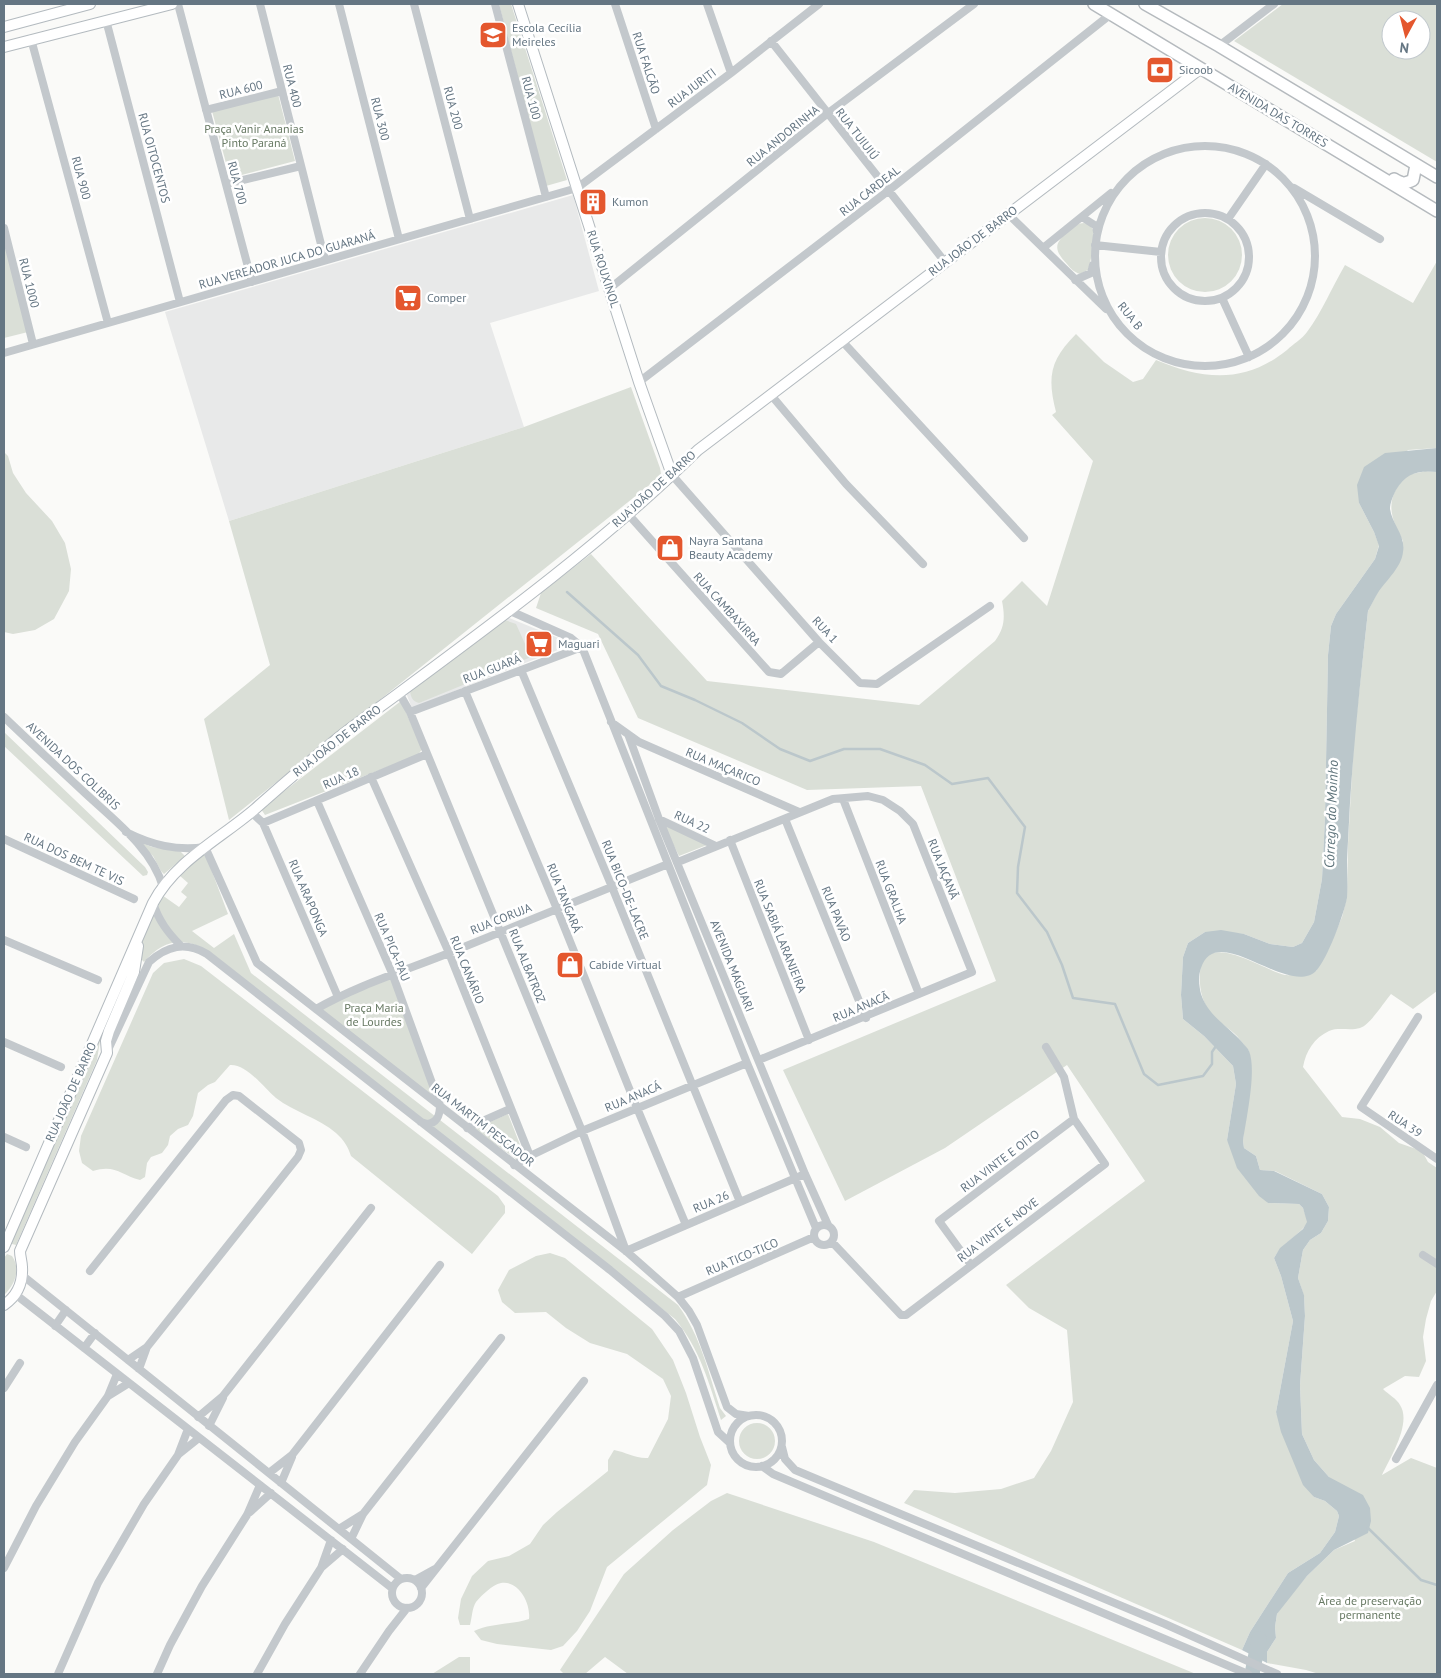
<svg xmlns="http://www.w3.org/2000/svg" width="1441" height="1678" font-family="'PT Sans',sans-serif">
  <rect width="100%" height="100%" fill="#fafaf8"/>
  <path fill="#e8e9e9" d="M573,195L599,291L490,323L524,427L229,521L165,312Z
    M504,616L573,644L412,708L406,693Z"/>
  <path fill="#dadfd7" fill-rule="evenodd" d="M499,4H511L567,180L546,186Z
    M1283,4H1437V162L1234,41ZM1391,20H1421V50H1391Z
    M278,94L295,161L230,178L212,111Z
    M1168 255a37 37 0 1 1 74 0a37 37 0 1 1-74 0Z
    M1084,223C1088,224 1091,226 1093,230C1095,238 1091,262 1088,270L1080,274C1074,272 1071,269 1067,264C1053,249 1054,243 1070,230C1075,226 1078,223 1084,223Z
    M4,238L28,332L4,338Z
    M1437,261V448L1408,450L1359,503L1374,532L1379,545L1375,559L1336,614L1331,626L1328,655L1325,817L1322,879L1314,922L1302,943L1293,947L1270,944L1244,934L1205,932L1188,943L1183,957L1181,995L1183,1019L1204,1036L1233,1066L1236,1084L1227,1140L1268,1203L1299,1204L1303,1208L1308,1222C1298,1237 1284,1241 1274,1258L1281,1276L1293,1321L1276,1412L1314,1497L1325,1501L1337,1511L1339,1516L1335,1532L1320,1553L1288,1573L1250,1632L1242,1650L904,1503L914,1490L955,1493L1001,1489L1034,1478L1051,1451L1073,1402L1067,1330L1029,1308L1006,1285L1145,1181L1067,1065L945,1148L845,1201L783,1070L996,981L921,786L807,790L638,718L598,634L536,608L541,593L591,554L707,681L919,705L995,641C1005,627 1005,617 1002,601L1022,581L1047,606L1093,461L1052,415L1056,412C1047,377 1050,360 1076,334L1104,362L1133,382L1143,379L1156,360C1203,380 1245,384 1287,350C1293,344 1302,339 1307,332C1322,312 1332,287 1345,265L1413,303Z
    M631,387L660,468L661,474L657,479L229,820L204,719L270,665L229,521L524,427Z
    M4,452L8,456L13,473L26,493L52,521L65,543L71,569L69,591L54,619L35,630L13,634L4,632Z
    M1425,471L1437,472V991L1413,1009L1391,994C1384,1002 1370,1025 1360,1028C1351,1031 1338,1027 1329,1031C1314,1038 1306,1051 1303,1067L1342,1117L1360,1119L1380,1127L1399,1143L1422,1151L1428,1162L1437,1168V1291L1431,1301L1426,1319L1423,1337L1426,1361L1419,1377L1405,1376L1383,1389C1388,1394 1397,1399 1400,1405C1412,1423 1390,1458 1382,1475L1411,1458L1437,1468V1674H1319L1306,1670L1267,1663V1652L1276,1638L1275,1627L1277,1614L1284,1603L1307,1576L1334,1550L1355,1541L1329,1477L1314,1460L1302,1434L1300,1385L1305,1316L1304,1296L1298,1278L1303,1250L1310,1240L1321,1233L1328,1221L1329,1207L1322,1194L1275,1171L1260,1170L1256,1156L1244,1148L1243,1141L1249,1051C1245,1046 1241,1041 1237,1036C1229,1028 1218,1022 1211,1014C1202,1002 1199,988 1200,974C1201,926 1267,972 1285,975C1294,976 1307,972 1316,971L1328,950L1342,917L1347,897L1348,843L1354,739L1368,611L1403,541C1394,524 1386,508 1396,489C1399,485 1402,479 1406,476C1411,473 1420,473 1425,471Z
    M502,619L516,624L531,657L419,703C412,701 411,697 410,691Z
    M401,701L422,749L418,755L265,815L261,809Z
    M4,732L145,867L148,872L147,875L143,876L4,746Z
    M663,824L707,845L679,856Z
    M137,841L152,847L180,851L185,856L164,874L161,871L153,856Z
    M205,853L228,914L192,931L214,948L234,934L251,973L678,1305C701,1337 708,1371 720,1408L726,1416L721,1420C709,1383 700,1349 675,1319L210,952C184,936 164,939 144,962L140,958L142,939L162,895L179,907L187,897L181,892L188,883L179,875Z
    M184,959L201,966L498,1196L505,1206V1213L472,1254L351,1156C348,1147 344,1140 336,1133C319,1118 294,1112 276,1098C264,1088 247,1064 230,1065L215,1082L208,1085L198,1093L193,1116L188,1125L178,1129L170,1136L168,1145L162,1153L151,1157L147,1163L145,1177L140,1180C121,1175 115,1164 93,1171L82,1163L79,1151L81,1136L153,973L164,963Z
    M391,974L438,1103L317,1010Z
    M101,1034L97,1060L16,1245L8,1243Z
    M508,1114L524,1155L516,1159L474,1129Z
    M550,1253L565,1258L652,1329L673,1360L686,1393L700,1437L711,1465L707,1485L607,1567L590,1611L577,1631L563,1646L551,1650L497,1644L481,1640L474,1631C491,1623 511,1625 529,1619C531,1604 519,1580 501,1583C492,1585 482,1595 476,1602C472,1608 472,1618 470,1625H460L458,1618L461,1599L472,1576L488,1561L509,1556L530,1544L543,1525L557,1512L608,1471V1460L614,1450C626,1452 636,1459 648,1458L668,1419L671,1396L663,1379L627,1354L590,1343L566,1328L546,1312L515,1313L502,1302L498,1290L509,1270L536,1256Z
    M7,1254L12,1256C21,1269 15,1285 4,1295V1258Z
    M739 1441a18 18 0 1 1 36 0a18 18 0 1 1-36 0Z
    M727,1493L874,1542L1196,1674H628L605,1657L585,1674H564L560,1670L624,1574L673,1530L711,1501Z
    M459,1657H470V1674H432Z"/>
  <path fill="#bbc7cb" d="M1437,448V472C1418,470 1406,473 1396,490C1393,496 1390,503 1390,509C1392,524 1406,536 1403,552C1402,566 1387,580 1379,591C1375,597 1372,604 1368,611C1361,675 1354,739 1350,803C1349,822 1348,841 1347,860C1347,872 1348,886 1347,898C1344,914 1327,960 1316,971C1288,998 1217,920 1201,968C1198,976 1199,986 1201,994C1209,1017 1227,1025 1242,1042C1244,1045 1248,1048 1249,1051C1257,1070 1246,1120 1243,1141L1244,1148L1256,1156L1260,1170L1274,1171L1322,1194L1329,1207L1328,1221L1321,1233L1310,1240L1303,1250L1298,1278L1304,1295L1305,1316L1300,1385L1302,1434L1314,1460L1329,1477L1363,1495L1370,1508L1371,1521L1368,1533L1334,1550L1307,1576L1277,1614L1275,1627L1276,1638L1267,1652V1663L1242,1650L1250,1632L1288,1573L1320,1553L1335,1532L1339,1516L1337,1511L1325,1501L1314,1497L1303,1485L1281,1432L1276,1412L1293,1321L1281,1276L1274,1258L1280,1248L1303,1229L1307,1222L1303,1208L1299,1204L1268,1203L1259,1196L1237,1168L1227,1140L1236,1084L1233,1066L1204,1036L1183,1019L1181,995L1183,957L1188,943L1205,932L1221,930L1244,934L1270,944L1293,947L1302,943L1314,922L1322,879L1325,817L1328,655L1331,626L1336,614L1375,559L1379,546L1374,532L1359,503L1357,485L1364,467L1385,453Z"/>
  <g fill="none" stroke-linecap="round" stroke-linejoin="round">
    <path stroke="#bbc7cb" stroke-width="2.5" d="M567,592L638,655L661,686L695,700L742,723L780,749L810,761L844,749H880L925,765L952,784L988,778L1025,827L1018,867L1017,893L1047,932L1062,965L1073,998L1115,1004L1144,1074L1158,1085L1203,1076L1212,1064V1052L1216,1046
      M1368,1528L1421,1580L1437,1585"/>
    <path stroke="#bbc7cb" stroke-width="15" d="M1252,1674L1259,1639"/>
    <defs>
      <path id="secondary" d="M518,4L639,382L672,475
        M4,27L90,4
        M4,47L172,4
        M4,1247L153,903C175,861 220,839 255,809C282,785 310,761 338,738C358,722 379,708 399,693C502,617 606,540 698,450L1200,69
        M4,1305C17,1296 23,1283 22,1267C22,1262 20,1257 20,1251L107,1053L106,1041L109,1031L134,972L138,946"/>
      <path id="primary" d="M1094,4L1437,211
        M1145,4L1219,46L1437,177
        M1394,179C1402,184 1405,184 1413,180L1416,165"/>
    </defs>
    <use href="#secondary" stroke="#b3babf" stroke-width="12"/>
    <use href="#primary" stroke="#b5babe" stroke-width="14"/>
    <path stroke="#c3c8cc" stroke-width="8" d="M178,4L252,282
      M260,4L325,260
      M339,4L399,239
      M414,4L470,219
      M495,4L546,197
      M615,4L656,129
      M707,4L731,73
      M106,20L180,302
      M31,39L108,323
      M771,41L945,262
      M1219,46L1274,4
      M206,110L282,91
      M1095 256a110 110 0 1 1 220 0a110 110 0 1 1-220 0Z
      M226,184L301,166
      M1294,188L1380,239
      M1161 257a44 44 0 1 1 88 0a44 44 0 1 1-88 0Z
      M1008,214L1106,309
      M1082,217L1096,226L1097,232
      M1228,219L1266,164
      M4,228L33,344
      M1095,245L1161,252
      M1043,248L1111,193
      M1075,280L1091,273L1093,265
      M609,289L827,114L974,4
      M1222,298L1249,357
      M842,341L1024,538
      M4,353L577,188L731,73L819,4
      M639,382L888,191L1111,14
      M771,395L846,484L923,564
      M672,475L819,642L860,683L877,684L990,606
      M628,514L769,672L781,674L819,642
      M508,610L571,638L582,647L747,1063L816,1228
      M521,670L612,887L740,1202
      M465,691L557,909L637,1108L686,1225
      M399,693L410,712L582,1131L626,1251L805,1174
      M410,712L582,647
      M4,717C31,743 58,768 85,793C114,820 152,848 163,887
      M611,722L639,742L799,812
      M628,734L659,819L805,1174L828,1225
      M371,777L449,953L530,1156L514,1165
      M843,799L919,994
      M317,801L392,973L440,1105C440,1114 438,1123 427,1124L421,1122
      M251,812L263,823L338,997
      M659,819L716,846
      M785,819L866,1018
      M263,823L427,754
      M126,832C152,845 176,851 205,847L257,963L626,1251L678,1297L689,1311L697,1325L727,1407L736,1414L749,1416
      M4,839L134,899
      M730,840L809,1040
      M678,862L833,799L868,796L883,800L900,811L913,824L972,972L759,1060
      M153,903C159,921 168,933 181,946
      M4,940L98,980
      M316,1009C358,985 404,971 449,953C522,924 595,894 668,864
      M1418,1017L1361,1107L1437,1159
      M4,1042L61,1067
      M107,1052L149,962C167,946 185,941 207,954L610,1270L665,1316L679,1331L693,1358L718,1432L730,1443
      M467,1128L510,1109
      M4,1137L26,1147
      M530,1156L582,1131L747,1063
      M814 1235a10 10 0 1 1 20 0a10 10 0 1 1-20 0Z
      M832,1242L901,1315H906L1105,1164L1074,1119L1064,1077L1046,1047
      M1423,1255L1437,1264
      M971,1265L939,1221L1074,1119
      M90,1271L226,1100L233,1095L239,1096L299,1143L301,1150L298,1157L147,1347L128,1360
      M22,1275L401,1579
      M15,1294L392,1588
      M678,1297L814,1237
      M55,1326L66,1310
      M84,1348L95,1333
      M139,1369L147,1347
      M4,1388L20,1363
      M108,1396L129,1383
      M730 1441a26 26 0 1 1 52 0a26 26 0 1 1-52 0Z
      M198,1417L223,1396L371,1208
      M209,1426L223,1398
      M782,1447L785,1459L795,1470L1165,1624L1277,1674
      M179,1454L199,1438
      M1396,1459L1437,1385
      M762,1466L773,1474L1248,1674
      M269,1473L292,1455L440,1265
      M281,1483L292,1457
      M250,1512L271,1493
      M339,1529L363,1514
      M351,1539L363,1514L501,1338
      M322,1567L343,1549
      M4,1568L36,1506L75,1442L108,1396L117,1374
      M392 1593a15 15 0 1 1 30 0a15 15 0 1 1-30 0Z
      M415,1580L435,1569
      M421,1588L584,1381
      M58,1674L98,1583L144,1504L178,1455L188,1429
      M157,1674L170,1645L202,1586L247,1515L260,1485
      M257,1674L285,1624L321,1568L331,1540
      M360,1674L389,1631L407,1608"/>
    <use href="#secondary" stroke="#fff" stroke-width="10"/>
    <use href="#primary" stroke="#fff" stroke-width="11"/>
  </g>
  <defs>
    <symbol id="school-square" viewBox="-11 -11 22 22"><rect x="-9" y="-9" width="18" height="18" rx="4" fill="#e4572e" stroke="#fff"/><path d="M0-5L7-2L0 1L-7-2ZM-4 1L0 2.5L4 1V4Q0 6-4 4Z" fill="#fff"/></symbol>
    <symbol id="bank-square" viewBox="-11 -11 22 22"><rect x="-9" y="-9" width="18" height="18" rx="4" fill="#e4572e" stroke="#fff"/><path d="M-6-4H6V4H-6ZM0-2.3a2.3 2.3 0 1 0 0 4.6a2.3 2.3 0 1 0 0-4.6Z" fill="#fff"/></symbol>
    <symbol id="building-square" viewBox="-11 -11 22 22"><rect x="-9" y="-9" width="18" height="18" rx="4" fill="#e4572e" stroke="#fff"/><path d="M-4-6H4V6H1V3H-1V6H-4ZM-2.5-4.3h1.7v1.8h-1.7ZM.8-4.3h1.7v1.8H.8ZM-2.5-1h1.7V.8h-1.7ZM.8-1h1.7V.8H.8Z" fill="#fff"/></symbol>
    <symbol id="supermarket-square" viewBox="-11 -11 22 22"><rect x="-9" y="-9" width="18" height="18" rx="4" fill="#e4572e" stroke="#fff"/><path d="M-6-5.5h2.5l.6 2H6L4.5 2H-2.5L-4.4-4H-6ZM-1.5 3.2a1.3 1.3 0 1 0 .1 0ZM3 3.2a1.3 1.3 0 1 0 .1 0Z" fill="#fff"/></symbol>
    <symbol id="shop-square" viewBox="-11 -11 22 22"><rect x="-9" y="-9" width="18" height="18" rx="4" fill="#e4572e" stroke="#fff"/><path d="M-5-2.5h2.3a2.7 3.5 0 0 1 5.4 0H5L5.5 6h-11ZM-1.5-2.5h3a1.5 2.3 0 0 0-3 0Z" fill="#fff"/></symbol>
  </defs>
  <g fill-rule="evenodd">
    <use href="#school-square" x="477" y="19" width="32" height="32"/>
    <use href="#bank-square" x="1144" y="54" width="32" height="32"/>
    <use href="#building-square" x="577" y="186" width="32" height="32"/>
    <use href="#supermarket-square" x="392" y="282" width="32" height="32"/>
    <use href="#shop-square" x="654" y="532" width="32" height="32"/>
    <use href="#supermarket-square" x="523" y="628" width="32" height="32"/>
    <use href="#shop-square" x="554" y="949" width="32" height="32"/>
  </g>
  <g text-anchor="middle" stroke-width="5" stroke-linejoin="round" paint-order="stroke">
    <g font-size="12" fill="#657683" stroke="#fff" text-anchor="start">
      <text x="512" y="32">Escola Cecília<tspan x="512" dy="14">Meireles</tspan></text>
      <text x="1179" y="74">Sicoob</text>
      <text x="612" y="206">Kumon</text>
      <text x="427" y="302">Comper</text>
      <text x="689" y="545">Nayra Santana<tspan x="689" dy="14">Beauty Academy</tspan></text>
      <text x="558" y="648">Maguari</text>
      <text x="589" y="969">Cabide Virtual</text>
    </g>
    <g font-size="12" fill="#657683" stroke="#fff">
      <text transform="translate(646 63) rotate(72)" y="4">RUA FALCÃO</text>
      <text transform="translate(292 86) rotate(76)" y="4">RUA 400</text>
      <text transform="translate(692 88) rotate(-37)" y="4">RUA JURITI</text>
      <text transform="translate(241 90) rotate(-14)" y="4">RUA 600</text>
      <text transform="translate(531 98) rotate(75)" y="4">RUA 100</text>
      <text transform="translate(453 108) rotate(75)" y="4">RUA 200</text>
      <text transform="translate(1278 115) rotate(31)" y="4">AVENIDA DAS TORRES</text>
      <text transform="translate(380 119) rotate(76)" y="4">RUA 300</text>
      <text transform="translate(857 134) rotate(52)" y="4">RUA TUIUIÚ</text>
      <text transform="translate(783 136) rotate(-39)" y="4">RUA ANDORINHA</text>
      <text transform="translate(154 158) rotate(75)" y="4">RUA OITOCENTOS</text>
      <text transform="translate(81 178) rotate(75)" y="4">RUA 900</text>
      <text transform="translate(237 183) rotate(75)" y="4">RUA 700</text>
      <text transform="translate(870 191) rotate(-38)" y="4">RUA CARDEAL</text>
      <text transform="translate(973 241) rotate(-37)" y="4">RUA JOÃO DE BARRO</text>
      <text transform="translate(287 260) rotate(-16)" y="4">RUA VEREADOR JUCA DO GUARANÁ</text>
      <text transform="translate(603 269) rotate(72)" y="4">RUA ROUXINOL</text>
      <text transform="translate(29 283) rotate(76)" y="4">RUA 1000</text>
      <text transform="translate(1130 316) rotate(51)" y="4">RUA B</text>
      <text transform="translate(654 489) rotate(-42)" y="4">RUA JOÃO DE BARRO</text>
      <text transform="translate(727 609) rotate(48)" y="4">RUA CAMBAXIRRA</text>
      <text transform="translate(825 630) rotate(47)" y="4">RUA 1</text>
      <text transform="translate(492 669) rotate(-21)" y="4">RUA GUARÁ</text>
      <text transform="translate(337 741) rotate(-38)" y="4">RUA JOÃO DE BARRO</text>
      <text transform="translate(73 766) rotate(43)" y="4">AVENIDA DOS COLIBRIS</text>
      <text transform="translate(723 767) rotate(23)" y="4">RUA MAÇARICO</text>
      <text transform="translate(341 778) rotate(-24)" y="4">RUA 18</text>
      <text transform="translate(692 822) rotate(25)" y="4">RUA 22</text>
      <text transform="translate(74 859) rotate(25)" y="4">RUA DOS BEM TE VIS</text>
      <text transform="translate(943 869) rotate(68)" y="4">RUA JAÇANÃ</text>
      <text transform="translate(625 890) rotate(68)" y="4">RUA BICO-DE-LACRE</text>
      <text transform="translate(891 892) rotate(69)" y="4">RUA GRALHA</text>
      <text transform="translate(308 898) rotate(67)" y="4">RUA ARAPONGA</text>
      <text transform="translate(564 898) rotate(68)" y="4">RUA TANGARÁ</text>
      <text transform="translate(836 914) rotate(68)" y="4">RUA PAVÃO</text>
      <text transform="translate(501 919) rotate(-22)" y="4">RUA CORUJA</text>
      <text transform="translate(780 936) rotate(68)" y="4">RUA SABIÁ LARANJEIRA</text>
      <text transform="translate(392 947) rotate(67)" y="4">RUA PICA-PAU</text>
      <text transform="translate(527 966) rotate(68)" y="4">RUA ALBATROZ</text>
      <text transform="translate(732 966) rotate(68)" y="4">AVENIDA MAGUARI</text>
      <text transform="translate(467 970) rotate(68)" y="4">RUA CANÁRIO</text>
      <text transform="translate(861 1007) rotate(-23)" y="4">RUA ANACÃ</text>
      <text transform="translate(71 1092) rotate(-66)" y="4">RUA JOÃO DE BARRO</text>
      <text transform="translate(633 1097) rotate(-23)" y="4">RUA ANACÁ</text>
      <text transform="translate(1405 1124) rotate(34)" y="4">RUA 39</text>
      <text transform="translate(483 1125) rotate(38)" y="4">RUA MARTIM PESCADOR</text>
      <text transform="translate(1000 1161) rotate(-37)" y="4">RUA VINTE E OITO</text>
      <text transform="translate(711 1202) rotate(-23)" y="4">RUA 26</text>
      <text transform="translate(998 1230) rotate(-37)" y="4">RUA VINTE E NOVE</text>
      <text transform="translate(742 1257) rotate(-23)" y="4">RUA TICO-TICO</text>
    </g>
    <g font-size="12" fill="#687a64" stroke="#fff">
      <text x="254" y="133">Praça Vanir Ananias<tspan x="254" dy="14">Pinto Paraná</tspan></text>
      <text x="374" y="1012">Praça Maria<tspan x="374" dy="14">de Lourdes</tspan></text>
      <text x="1370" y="1605">Área de preservação<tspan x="1370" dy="14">permanente</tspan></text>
    </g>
    <g font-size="14" font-style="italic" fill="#60757c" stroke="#fff">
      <text transform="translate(1331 814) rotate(-88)" y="5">Córrego do Moinho</text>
    </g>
  </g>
  <rect width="1441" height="1678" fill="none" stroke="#657683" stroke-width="10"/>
  <g transform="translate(1406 35) rotate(187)"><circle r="24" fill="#ffffff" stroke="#c1c8cd"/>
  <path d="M0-4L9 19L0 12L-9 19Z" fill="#e4572e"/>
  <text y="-8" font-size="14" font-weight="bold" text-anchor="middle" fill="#657683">N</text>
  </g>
</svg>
